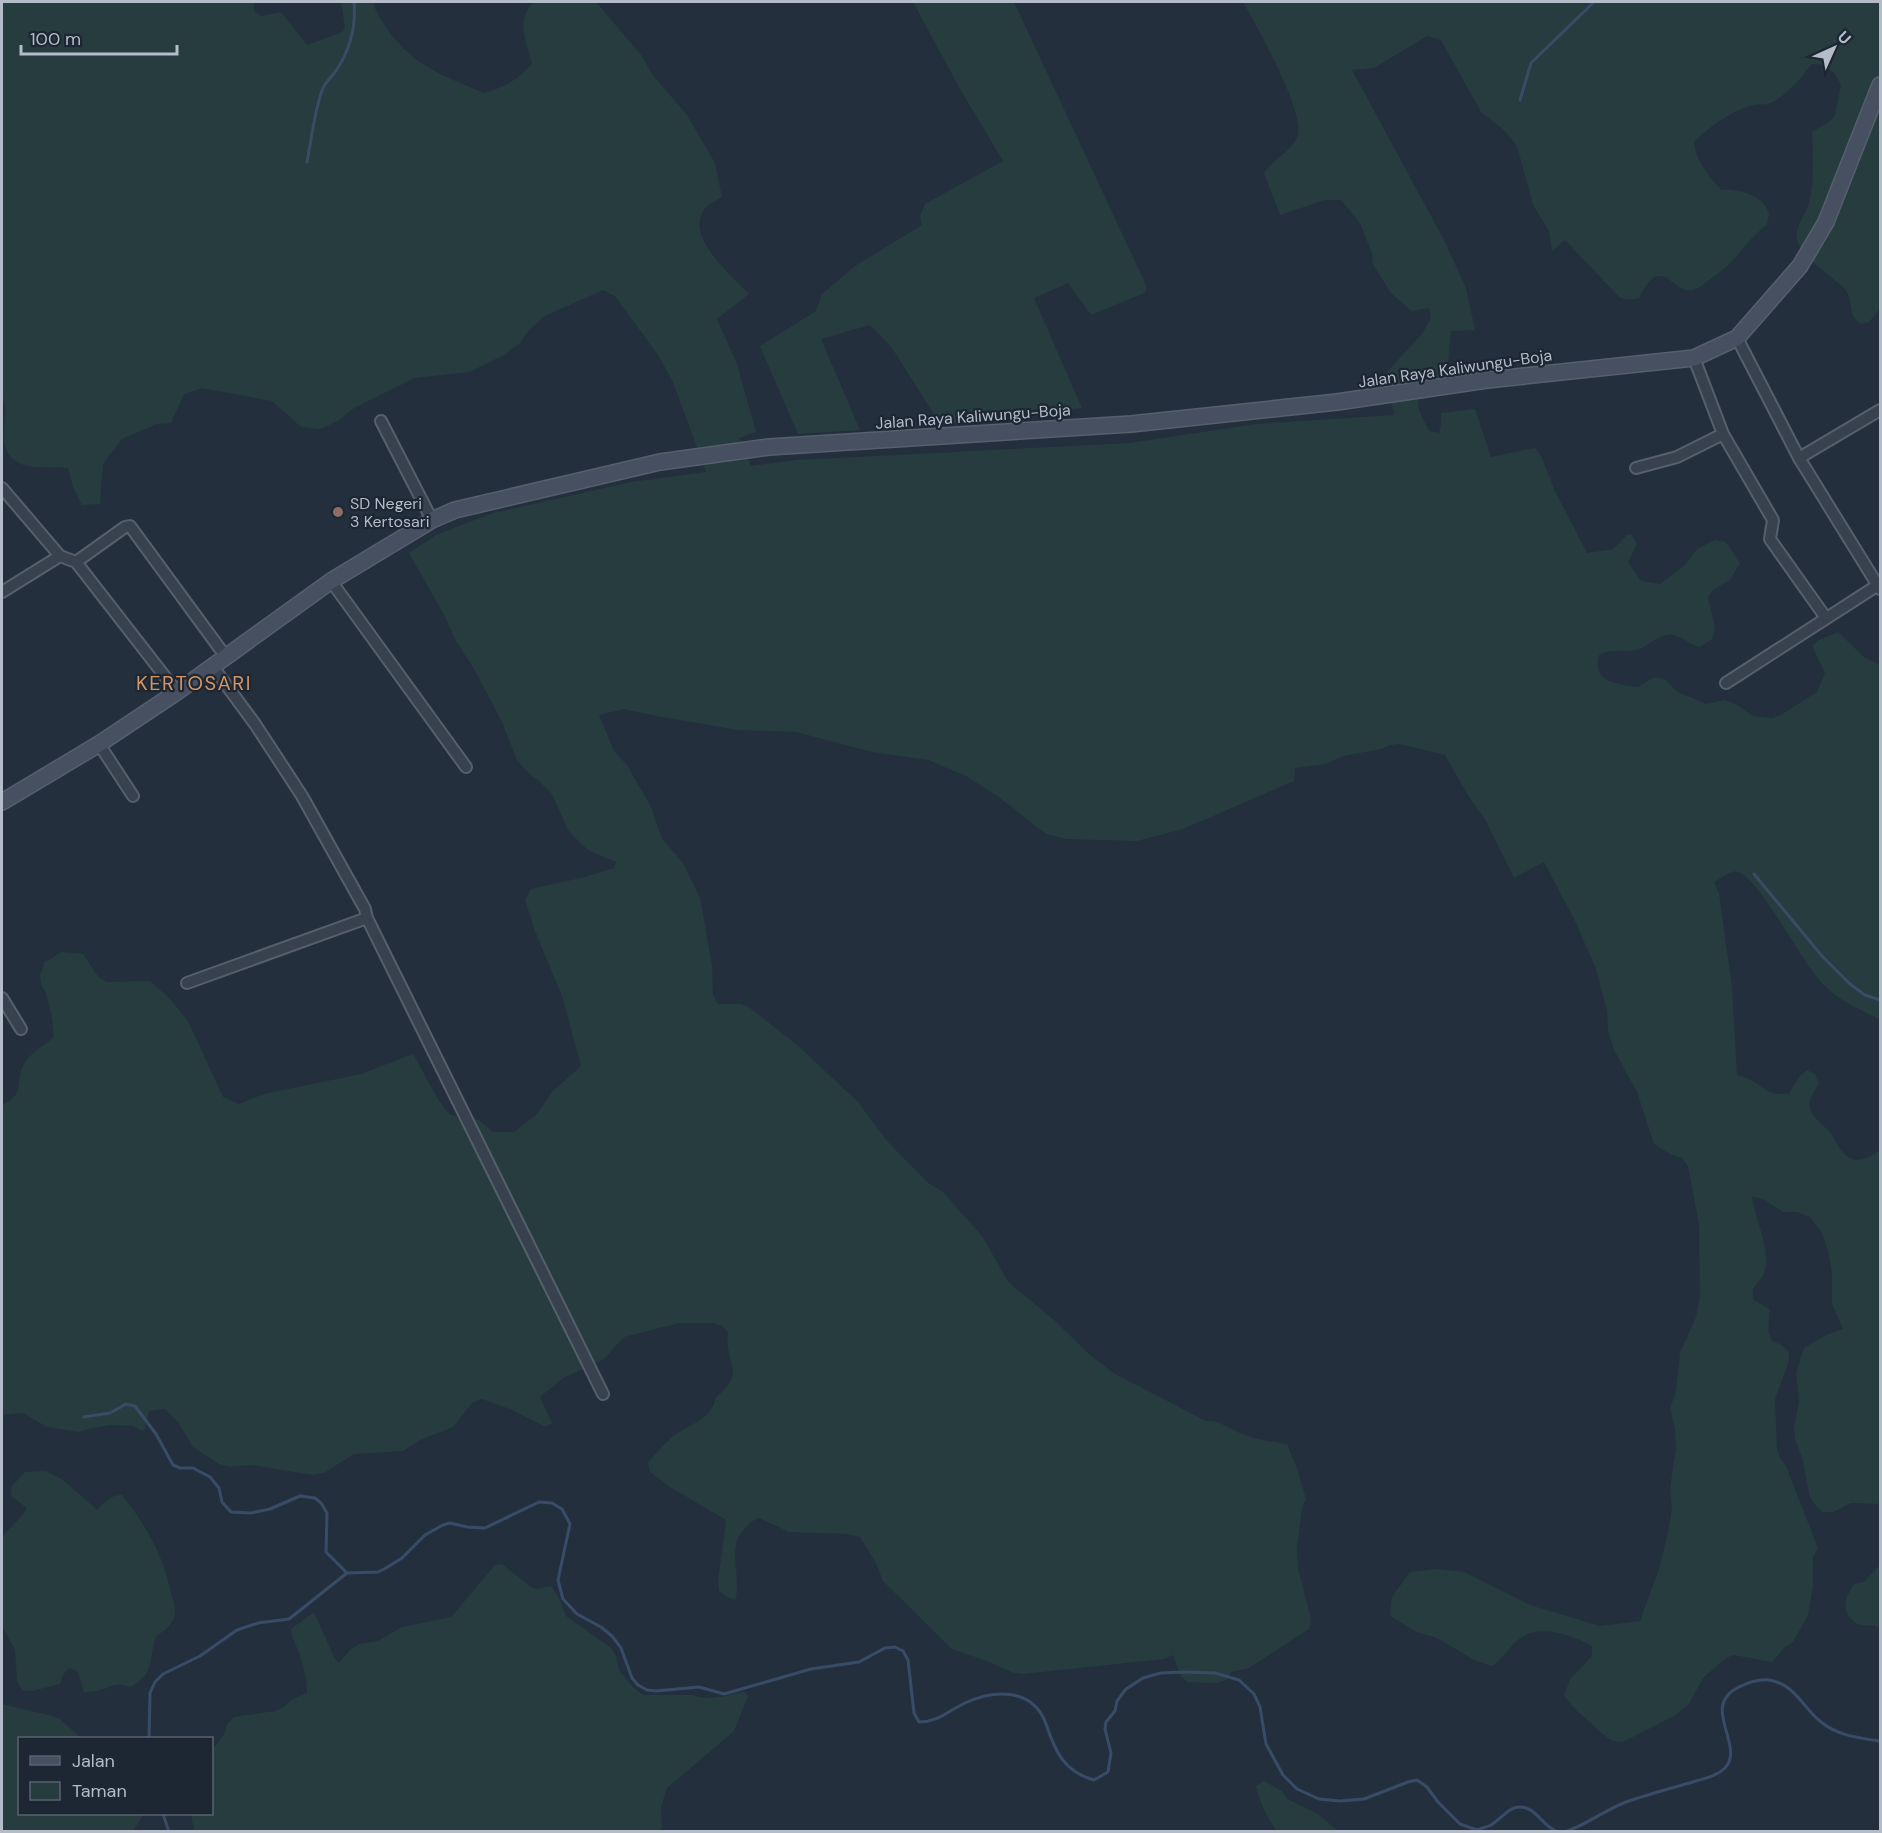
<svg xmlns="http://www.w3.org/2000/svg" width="1882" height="1833" font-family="'DM Sans',sans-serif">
  <rect width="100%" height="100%" fill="#242f3e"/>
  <path fill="#263c3f" d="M2,2H254V11L262,16L281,12L307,45L342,32L345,27L341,2H373C376,13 381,20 388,30C416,68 443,75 484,93C505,87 518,80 532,63C526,41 515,20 534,2H596L642,56L651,73L687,115L715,163L722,197C718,200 709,203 706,207C682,235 731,275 749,294L717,319L737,364L756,432L739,438L751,466L797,460L1130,443L1256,424L1394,415L1386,373L1422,334L1431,318L1429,308L1411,311L1390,292L1372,262L1373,256L1360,223L1341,200H1325L1280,215L1264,173C1273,159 1293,151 1298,135C1304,110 1257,26 1243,2H1880V309L1869,322L1860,324C1846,312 1855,299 1843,287C1829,274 1809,263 1799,245C1791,232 1804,218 1808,206C1815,182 1813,157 1812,132L1829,122L1835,115L1841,85C1835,72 1828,64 1812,64C1801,78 1787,95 1771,103C1764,106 1757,103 1749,106C1728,113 1710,127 1694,142C1696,162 1708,174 1721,190C1736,187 1767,196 1769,215C1769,216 1767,224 1767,225C1752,235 1743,250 1731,262C1725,269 1717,274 1709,280C1704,284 1699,288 1693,290C1673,296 1662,250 1639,298L1629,300L1620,298L1565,240L1552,251L1549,231L1533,205L1517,146L1505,131L1481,112L1441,40L1427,36L1374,68L1352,70L1444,240L1466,288L1475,330L1451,331L1448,362L1442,379L1420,386C1416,413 1419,408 1429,431L1439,433L1441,424V413L1475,409L1491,457L1535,448L1541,456L1555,491L1587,553L1613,549L1627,535L1631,534L1637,544L1628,562L1641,581L1660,584L1685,565L1697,549L1715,540L1726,542L1740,563L1730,580L1713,590L1708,597L1715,627L1712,639L1700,647C1690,644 1683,638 1674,635C1662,632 1650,644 1640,649C1627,654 1614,647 1599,655C1592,683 1617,684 1638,687L1654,677L1664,679L1678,692L1706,704L1724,700L1734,703L1753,716L1772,718L1781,715L1817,692L1825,673L1812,646L1819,640L1838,632L1865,658L1880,665V1019C1853,1007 1831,997 1813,972C1798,953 1758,879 1739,872C1731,869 1721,878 1714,882L1719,893L1732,988L1737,1075C1760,1079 1765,1099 1789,1093L1800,1076L1807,1070L1815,1074L1819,1083C1817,1088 1812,1094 1810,1100C1806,1115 1825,1125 1832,1135C1837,1143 1841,1153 1850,1158C1860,1163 1872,1156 1880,1150V1504L1851,1503L1833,1512H1823L1816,1506L1810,1497L1802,1457L1795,1439L1794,1429L1799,1401L1796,1373L1804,1348L1828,1334L1843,1329L1832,1304V1272L1828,1251L1822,1233L1810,1217L1797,1212H1783L1765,1200L1752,1196C1754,1217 1773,1254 1764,1273C1762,1279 1756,1284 1753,1289V1299L1770,1310L1768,1331L1772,1341L1782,1345L1789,1352V1361L1775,1399L1777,1448L1780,1458L1786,1466L1818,1548L1813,1557V1586L1808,1615L1793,1642L1785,1647L1772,1662L1733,1655L1725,1659L1703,1678L1689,1704L1674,1716L1623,1742L1613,1741L1605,1736L1577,1711L1564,1696L1570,1679L1592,1656V1646C1572,1635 1539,1623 1519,1639C1509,1647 1503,1659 1492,1666L1474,1660L1437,1638L1417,1632L1390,1616L1392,1597L1410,1572L1436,1569L1464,1572L1530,1605L1600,1626L1640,1621L1660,1566L1669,1527L1672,1507L1670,1488L1676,1449L1675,1428L1670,1409L1676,1391L1680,1353L1696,1317L1700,1296L1699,1225L1688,1166L1682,1158L1672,1155L1654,1144L1637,1092L1614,1050L1608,1031L1607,1010L1596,969L1575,921L1544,862L1514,878L1486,821L1469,797L1445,755L1400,744L1389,745L1381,749L1343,756L1325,764L1295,768L1294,781L1183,829L1137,841L1066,839L1047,834L1039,829L999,797L966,776L928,760L872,752L796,732L738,730L662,717L623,709L599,715L614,751L627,765L651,807L662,839L683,863L700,898L712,965L713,995L718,1004H741L750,1008L796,1044L858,1102L887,1141L927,1182L943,1192L982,1236L1007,1280L1014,1287L1053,1319L1090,1355L1115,1374L1206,1421C1221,1420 1230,1430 1245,1435C1259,1440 1273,1442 1287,1444L1298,1471L1306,1499L1302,1508L1297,1548L1298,1568L1311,1619L1309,1629L1249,1668L1231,1672L1226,1680L1217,1683L1188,1682L1181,1677L1173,1655L1164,1659L1023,1674L1014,1673L987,1661L952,1649L883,1581L876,1563L860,1537L846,1534L789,1532L759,1518C753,1520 751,1522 747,1526C724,1547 743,1576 735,1600L727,1597L719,1591L718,1582L726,1520L670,1487L650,1472L648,1462C656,1454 663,1445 671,1438C688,1424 712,1420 716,1397C748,1372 724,1364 728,1333L722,1326L713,1323H679L624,1337L604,1359L563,1378L540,1397L552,1423L546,1427L510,1409L482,1399L473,1402L453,1427L420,1440L403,1451L354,1454L324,1473L313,1475L251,1465L230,1467L219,1464L193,1447L178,1422L165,1409L149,1411L145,1428L142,1431L133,1426L111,1425L88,1429L79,1432L47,1427L23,1413L2,1415V1105C25,1096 15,1081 23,1066C29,1053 44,1046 54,1037L52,1018L46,993L41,984L40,975L45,962L62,952L83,954L99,978L107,982L150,981L171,1000L188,1021L223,1097L239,1104L264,1094L361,1074L413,1054L439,1101L450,1115L479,1120L493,1132H514L537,1114L552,1092L581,1066L562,996L535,931L525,900L531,889L585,877L614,868L616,862L590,851L582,845L568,830L552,794L538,780L530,775L517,760L502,722L473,667L456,641L444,615L409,553L438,534L493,513L631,482L706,472L673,382L658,355L615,296L603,290L545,316L530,329L519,344L504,355L469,372L415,378L354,408L338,421L321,429L301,427L272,401L202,388L184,394L171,423L157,424L122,439L103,464L100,504L82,505L73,487L68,468C35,467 1,473 4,428C5,416 7,407 2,395Z
    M913,2H1014L1146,285V292L1091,315L1068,283L1034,298L1082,408L941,425L892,348L870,325L821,339L860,430L798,434L760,346L816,311L822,294L855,266L922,225L920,216L925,204L1003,161L960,89Z
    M45,1471L62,1479L97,1510C104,1503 111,1494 122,1495C145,1523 164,1557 171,1593C173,1599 175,1606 175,1611C175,1623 165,1631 156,1636C148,1660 156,1673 130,1687C113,1681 114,1687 100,1690C95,1692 89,1692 84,1692L78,1672L69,1668L63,1675L60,1684L32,1691L22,1690L17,1681L15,1650L2,1626V1536L22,1516L27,1508L11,1496L12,1486L25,1472Z
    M502,1564L531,1587L536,1589L551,1586L558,1596L566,1616L611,1648L616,1656L620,1672L634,1688L643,1695H693C707,1702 729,1695 744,1692L748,1696L734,1731L667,1788L661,1807L662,1828L658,1831H194L191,1814H212V1750L225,1733L227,1724L234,1717L275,1711L284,1707L291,1700L307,1693C307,1678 303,1662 297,1648C295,1641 291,1636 291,1629L314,1612L334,1657L339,1663L351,1649L359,1644L378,1641L402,1627L451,1617L495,1565Z
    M1880,1565V1627C1873,1625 1863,1627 1856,1623C1840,1613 1845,1597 1854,1584L1864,1582Z
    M2,1704L52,1716L61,1720L81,1738H20V1814H144L133,1831H2Z
    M1264,1781L1282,1791L1287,1799L1318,1814L1338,1831H1277C1267,1818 1260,1803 1256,1786Z"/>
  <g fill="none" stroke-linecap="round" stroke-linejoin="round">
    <path stroke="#394c67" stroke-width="3" d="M1520,100L1531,63L1594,2
      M307,162C312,137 314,111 323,88C326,81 333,76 337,69C351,48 356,26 354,2
      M1754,874L1822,956L1850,984L1865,995L1880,1000
      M84,1417L110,1413L126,1404L135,1406L156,1434L173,1465L180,1468H193L210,1477L219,1488L222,1502L231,1512L251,1513L270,1509L300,1496L315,1498L321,1503L327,1513L326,1552L347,1573
      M149,1738L150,1693L155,1682L163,1674L200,1656L237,1630L258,1623L289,1619L347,1573L378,1572L386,1568L402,1558L425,1535L443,1525L450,1523L467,1527L485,1528L539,1502L552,1503L562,1509L570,1524L558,1580L563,1599L577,1614L601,1627L612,1636L621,1648L632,1678L638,1685L647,1690L656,1691L699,1687L724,1694L811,1669L859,1662L885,1648L895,1647L903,1651L908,1660L914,1713L919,1722C938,1722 948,1711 965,1703C995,1689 1033,1688 1046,1724C1055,1751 1064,1772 1094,1780L1108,1772L1111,1753L1105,1729L1106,1722L1115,1711L1117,1701L1126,1689L1143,1678L1161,1673L1183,1672L1215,1673L1239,1680L1254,1694L1260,1707L1266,1744L1283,1775L1297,1789L1319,1799L1340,1801L1364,1799L1408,1782L1417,1780L1427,1787L1438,1802L1460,1824L1477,1830C1482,1828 1487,1827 1491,1825C1505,1816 1514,1799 1532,1811C1542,1818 1546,1828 1558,1832
      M163,1814L169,1832
      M1565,1832C1586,1825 1605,1810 1626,1802C1649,1794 1673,1788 1696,1781C1706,1778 1717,1776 1725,1768C1746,1746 1699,1706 1739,1687C1749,1682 1758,1679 1769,1680C1795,1684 1803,1708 1821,1722C1838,1736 1860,1738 1880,1741"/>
    <defs>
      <path id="street" d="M1737,338L1799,458L1880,589
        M1694,358L1723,434L1773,520L1770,539L1826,618
        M381,421L432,520
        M1799,458L1880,410
        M1636,468L1677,457L1723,434
        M2,488L60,556L76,562L177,692
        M76,562L125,527L130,526L226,657
        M331,581L466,767
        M2,592L60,556
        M213,667L255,724L302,796L365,909L367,918L603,1394
        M1726,683L1878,585
        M99,744L133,796
        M187,983L367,918
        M2,998L21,1029"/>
      <path id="secondary" d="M2,802L99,744L177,692L331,581L432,520L455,510L660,462L769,447L1131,424L1337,402L1487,380L1694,358L1737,338L1800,266L1826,222L1880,85"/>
    </defs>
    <use href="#street" stroke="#565f6c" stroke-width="14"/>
    <use href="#secondary" stroke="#565f6c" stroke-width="18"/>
    <use href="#street" stroke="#38414e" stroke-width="10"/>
    <use href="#secondary" stroke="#465061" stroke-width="15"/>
  </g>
  <circle fill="#8d6e63" stroke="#1d2633" stroke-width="2" cx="338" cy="512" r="6"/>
  <g text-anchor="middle" stroke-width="4.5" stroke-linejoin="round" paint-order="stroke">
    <g font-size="16" fill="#b4bcc9" stroke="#1d2633">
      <text transform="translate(1455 368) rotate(-8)" y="6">Jalan Raya Kaliwungu-Boja</text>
      <text transform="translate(973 416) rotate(-4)" y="6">Jalan Raya Kaliwungu-Boja</text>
    </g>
    <g font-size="16" fill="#b4bcc9" stroke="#1d2633" text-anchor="start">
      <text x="350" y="509">SD Negeri<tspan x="350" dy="18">3 Kertosari</tspan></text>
    </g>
    <g font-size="20" letter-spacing="1.5" fill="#d59563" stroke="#1d2633">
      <text x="194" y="690">KERTOSARI</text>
    </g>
  </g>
  <rect width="1882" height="1833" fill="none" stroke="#b4bcc9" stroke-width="6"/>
  <rect x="18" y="1737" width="195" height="78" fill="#1d2633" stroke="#59626f" stroke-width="1.5"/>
  <rect x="30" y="1756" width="30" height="9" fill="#465061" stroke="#59626f" stroke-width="1.5"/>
  <text x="72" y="1767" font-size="18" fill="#b4bcc9">Jalan</text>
  <rect x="30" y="1782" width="30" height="18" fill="#263c3f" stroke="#59626f" stroke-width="1.5"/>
  <text x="72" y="1797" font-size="18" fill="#b4bcc9">Taman</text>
  <g transform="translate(1834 48) rotate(45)" stroke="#1d2633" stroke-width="4.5" paint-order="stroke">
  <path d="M0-4.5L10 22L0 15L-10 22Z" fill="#b4bcc9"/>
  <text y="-9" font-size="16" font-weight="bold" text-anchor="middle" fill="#b4bcc9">U</text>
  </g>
  <path d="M21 45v9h156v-9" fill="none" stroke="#b4bcc9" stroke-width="3"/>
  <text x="30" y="45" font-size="18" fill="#b4bcc9" stroke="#1d2633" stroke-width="4.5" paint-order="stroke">100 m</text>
</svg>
